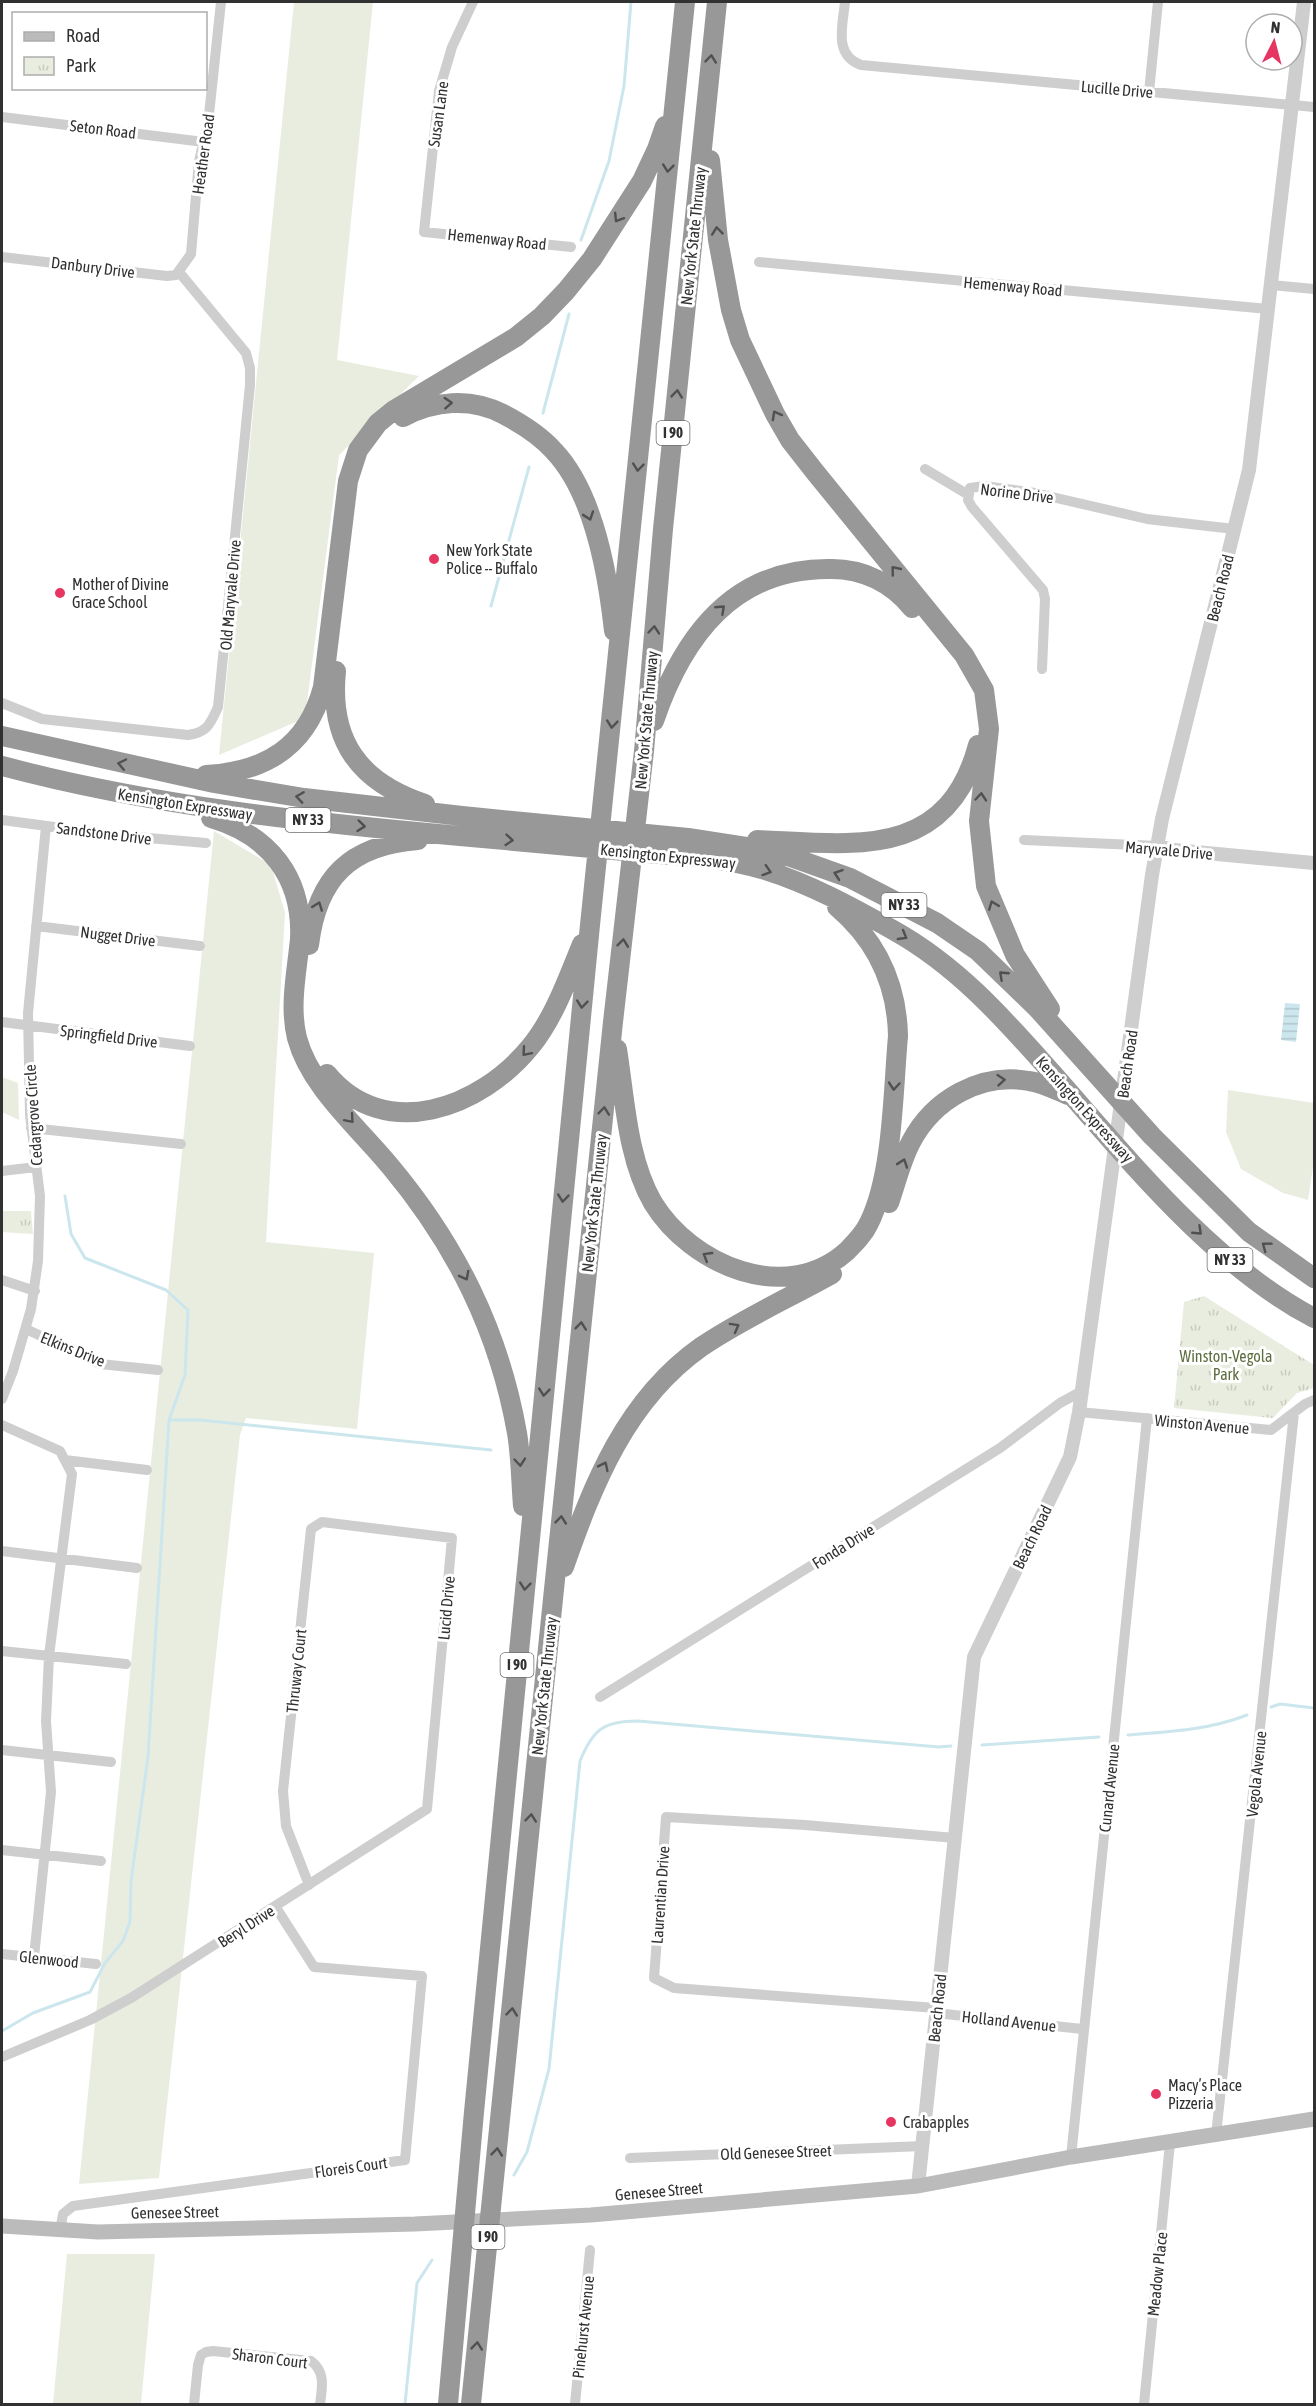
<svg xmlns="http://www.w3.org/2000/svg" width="1316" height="2406" font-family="'Asap Condensed',sans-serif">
  <defs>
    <pattern id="park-tufts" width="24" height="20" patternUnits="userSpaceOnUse" patternTransform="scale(1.5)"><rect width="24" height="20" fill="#e9eddf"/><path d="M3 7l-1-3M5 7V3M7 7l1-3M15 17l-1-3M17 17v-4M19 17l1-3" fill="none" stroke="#c8ccc0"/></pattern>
    <pattern id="water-rules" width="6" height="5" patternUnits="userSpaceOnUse" patternTransform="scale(1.5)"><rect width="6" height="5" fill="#cce6ed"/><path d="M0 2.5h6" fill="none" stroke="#b0c6cc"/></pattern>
  </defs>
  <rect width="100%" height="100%" fill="#fff"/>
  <path fill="#e9eddf" d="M294,2H373L337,360L419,376L339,455L305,718L219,755Z
    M214,831L271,865L285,913L266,1242L374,1253L357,1429L246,1418L240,1435L159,2178L79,2184Z
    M2,1077L18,1083L19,1120L2,1112Z
    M1228,1090L1314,1103V1160L1308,1200L1283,1193L1241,1169L1226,1132Z
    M67,2254H155L141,2404H53Z"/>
  <path fill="url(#park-tufts)" d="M2,1211H31L33,1234L2,1232Z
    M1204,1296L1314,1365V1388L1297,1393L1273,1418L1174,1408L1184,1302Z"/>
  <path fill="url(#water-rules)" d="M1285,1003L1300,1004L1296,1042L1281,1040Z"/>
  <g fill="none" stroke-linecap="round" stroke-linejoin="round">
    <path stroke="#cce6ed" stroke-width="3" d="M581,240L609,161L624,86L631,2
      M543,413L569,314
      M491,606L529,467
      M169,1420H200L491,1450
      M1271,1707L1280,1704L1314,1708
      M1128,1735C1168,1732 1209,1730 1247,1715
      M982,1745L1099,1737
      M2,2031L33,2013L90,1992L105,1963L123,1941L130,1922L131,1881L148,1757L169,1420L185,1375L188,1310L166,1290L85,1258L71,1234L65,1196
      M514,2175L527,2152L549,2069L580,1761C593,1729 604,1721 638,1721L939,1747L951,1746
      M405,2404L417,2283L432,2260"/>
    <path stroke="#cecece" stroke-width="10" d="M473,2L452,47L439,91L424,232L571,247
      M845,2C843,25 833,55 861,65L1314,107
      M1149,92L1158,2
      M2,117L204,142
      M2,257L167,276L176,275L191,254L199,161L208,124L221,2
      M759,262L1268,309
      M1271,285L1314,289
      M925,469L967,494
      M1042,669L1045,599L1043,590L972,507L968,500L970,488L984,486L1035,493L1147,519L1234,529
      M2,703L42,719L188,735C208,732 210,724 218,707L250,385V368L246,353L179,272
      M2,820L114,835L206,843
      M1024,840L1157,846
      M36,926L200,946
      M2,1022L190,1046
      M31,1128L181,1144
      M2,1171L36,1167
      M2,1280L35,1291
      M26,1329L100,1364L158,1370
      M2,1399L13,1371L31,1309L38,1261L40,1196L30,1115L28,1013L46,826
      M1079,1412L1271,1430L1305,1404L1314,1400
      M2,1425L60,1451L72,1474L49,1656L46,1721L51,1792L34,1957
      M65,1460L147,1470
      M2,1551L137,1568
      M2,1651L126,1664
      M600,1697L1000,1448L1060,1403L1082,1391
      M2,1750L111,1762
      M2,1850L101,1861
      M2,1954L96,1964
      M936,2008L674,1988L654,1978L666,1817L805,1825L955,1838
      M936,2013L1082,2029
      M2,2057L90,2020L131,1998L427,1809L452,1538L322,1522L311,1529L283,1791L286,1826L309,1885
      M1216,2135L1294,1413
      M1071,2157L1147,1418
      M630,2158L923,2146
      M60,2231L63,2214L73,2206L405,2160L422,1976L314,1967L275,1906
      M194,2404L198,2365L201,2355L206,2352L213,2351L311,2361C326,2372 322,2388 320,2404
      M575,2404L590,2250
      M1144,2404L1170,2143"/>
    <path stroke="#cecece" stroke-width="14" d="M1157,846L1174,850L1314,863
      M918,2186L974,1657L1070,1457L1079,1412L1152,875L1162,819L1249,470L1304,2"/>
    <path stroke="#bbb" stroke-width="15" d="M2,2226L98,2232L415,2224L591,2215L918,2186L1071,2157L1314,2119"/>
    <path stroke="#989898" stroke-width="20" d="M710,160L718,240L731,310L740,340L775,414L790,440L815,472L964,655L984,690L989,729L979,821L986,886L1015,955L1050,1009
      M403,417C434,401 470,397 503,414C522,424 540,435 554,451C594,493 608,575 614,631
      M336,671C329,741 359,782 425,804
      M654,721C683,636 734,567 832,569C863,569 892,583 912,608
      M2,736L214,783L304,798L462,816L688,838L746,847L791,857L850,878L937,923L978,951L1037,1008L1152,1136L1249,1232L1314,1278
      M2,766C152,806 305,822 460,836C522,842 584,847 646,853C686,856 726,858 765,870C810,884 852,907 893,930C958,966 1005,1020 1053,1074C1129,1160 1213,1265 1314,1318
      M206,775C265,772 307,747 323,687L348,481L358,450L378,423L394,410L516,337L542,316L566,291L592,259L642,181L657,149L665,126
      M211,818C269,835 303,877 300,939C297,971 289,1006 297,1038C310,1087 359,1128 390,1166C456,1245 499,1331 517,1433C521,1457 521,1482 523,1506
      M757,840C853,844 947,861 978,745
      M309,945C317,878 350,845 418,840
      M617,1049C625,1099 627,1158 653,1203C691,1265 786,1306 847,1251C855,1243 864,1234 869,1223C893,1175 893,1091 898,1036C897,984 877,941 837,907
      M327,1074C385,1144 481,1108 531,1046C554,1018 568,978 582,944
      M889,1203C896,1183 901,1161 911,1142C933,1100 980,1072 1029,1081C1043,1083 1056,1090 1068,1095
      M564,1567C593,1484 626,1400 701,1347C742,1319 789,1298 832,1274
      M448,2404L474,2112L590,925L685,2
      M471,2404L553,1599L613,1022L644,751L663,529L717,2"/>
  </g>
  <defs><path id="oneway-chevron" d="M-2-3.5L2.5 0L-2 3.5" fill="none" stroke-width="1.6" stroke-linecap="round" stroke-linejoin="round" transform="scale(1.5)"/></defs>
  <g stroke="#505050">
    <use href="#oneway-chevron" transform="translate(711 59) rotate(-84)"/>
    <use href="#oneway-chevron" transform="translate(668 168) rotate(96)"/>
    <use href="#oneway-chevron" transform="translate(618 218) rotate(122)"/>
    <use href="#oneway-chevron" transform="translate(717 231) rotate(-96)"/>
    <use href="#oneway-chevron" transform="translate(677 394) rotate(-84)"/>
    <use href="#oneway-chevron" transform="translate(448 403) rotate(-3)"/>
    <use href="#oneway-chevron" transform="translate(776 415) rotate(-119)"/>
    <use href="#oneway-chevron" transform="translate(638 467) rotate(96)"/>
    <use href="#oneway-chevron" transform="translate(589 516) rotate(71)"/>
    <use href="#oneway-chevron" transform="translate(895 570) rotate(-129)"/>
    <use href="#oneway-chevron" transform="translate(721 609) rotate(-43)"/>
    <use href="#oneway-chevron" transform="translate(654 630) rotate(-85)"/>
    <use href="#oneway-chevron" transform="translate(612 724) rotate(96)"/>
    <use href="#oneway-chevron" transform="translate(122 764) rotate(-168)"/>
    <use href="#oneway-chevron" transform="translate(300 797) rotate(-172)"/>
    <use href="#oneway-chevron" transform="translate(981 797) rotate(-85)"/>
    <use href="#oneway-chevron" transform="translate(361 826) rotate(6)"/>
    <use href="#oneway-chevron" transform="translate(509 840) rotate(5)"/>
    <use href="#oneway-chevron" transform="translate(767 871) rotate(18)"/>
    <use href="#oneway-chevron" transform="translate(838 874) rotate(-161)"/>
    <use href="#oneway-chevron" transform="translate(993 905) rotate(-111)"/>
    <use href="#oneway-chevron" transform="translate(318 906) rotate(-69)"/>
    <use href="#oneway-chevron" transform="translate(903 936) rotate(30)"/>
    <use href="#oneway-chevron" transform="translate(623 943) rotate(-83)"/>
    <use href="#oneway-chevron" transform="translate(1003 975) rotate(-137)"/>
    <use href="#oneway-chevron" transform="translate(582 1004) rotate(96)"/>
    <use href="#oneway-chevron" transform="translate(526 1052) rotate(131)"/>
    <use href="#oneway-chevron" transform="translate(1001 1080) rotate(-5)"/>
    <use href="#oneway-chevron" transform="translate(894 1086) rotate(95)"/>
    <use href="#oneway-chevron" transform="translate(604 1111) rotate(-84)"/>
    <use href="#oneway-chevron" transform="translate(350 1119) rotate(49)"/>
    <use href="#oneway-chevron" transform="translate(903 1163) rotate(-71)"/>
    <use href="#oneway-chevron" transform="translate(563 1198) rotate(96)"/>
    <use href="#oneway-chevron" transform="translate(1198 1231) rotate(43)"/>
    <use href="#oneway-chevron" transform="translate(1266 1246) rotate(-143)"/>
    <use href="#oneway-chevron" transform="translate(707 1256) rotate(-149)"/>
    <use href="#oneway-chevron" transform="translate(465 1276) rotate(62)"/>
    <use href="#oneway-chevron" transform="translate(581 1326) rotate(-84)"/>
    <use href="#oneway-chevron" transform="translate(735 1327) rotate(-29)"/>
    <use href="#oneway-chevron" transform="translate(544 1392) rotate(96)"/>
    <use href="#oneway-chevron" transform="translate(520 1462) rotate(85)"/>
    <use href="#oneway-chevron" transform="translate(604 1466) rotate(-64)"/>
    <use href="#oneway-chevron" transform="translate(561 1520) rotate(-84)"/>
    <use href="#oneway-chevron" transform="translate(525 1586) rotate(96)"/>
    <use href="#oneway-chevron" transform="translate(531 1818) rotate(-84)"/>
    <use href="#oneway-chevron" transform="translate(512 2012) rotate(-84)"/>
    <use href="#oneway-chevron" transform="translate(497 2152) rotate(-84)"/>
    <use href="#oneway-chevron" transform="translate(477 2346) rotate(-84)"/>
  </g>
  <g fill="#e63560" stroke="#fff" stroke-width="2">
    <circle cx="434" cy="559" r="6"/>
    <circle cx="60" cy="593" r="6"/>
    <circle cx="1156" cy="2094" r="6"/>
    <circle cx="891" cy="2122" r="6"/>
  </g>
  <g text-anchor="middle" stroke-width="6" stroke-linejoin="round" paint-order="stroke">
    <g fill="#fff" stroke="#6f6f6f" stroke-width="1.5">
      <rect x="656.5" y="421" width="33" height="24" rx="4.5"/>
      <rect x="285.5" y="808" width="45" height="24" rx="4.5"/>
      <rect x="881.5" y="893" width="45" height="24" rx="4.5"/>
      <rect x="1207.5" y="1248" width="45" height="24" rx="4.5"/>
      <rect x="500.5" y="1653" width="33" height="24" rx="4.5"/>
      <rect x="471.5" y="2225" width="33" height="24" rx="4.5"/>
    </g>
    <g font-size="15" font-weight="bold" fill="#313131">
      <text x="673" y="438">I 90</text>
      <text x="308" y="825">NY 33</text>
      <text x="904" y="910">NY 33</text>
      <text x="1230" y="1265">NY 33</text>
      <text x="517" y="1670">I 90</text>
      <text x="488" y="2242">I 90</text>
    </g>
    <g font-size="16" fill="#313131" stroke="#fff">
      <text transform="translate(1117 89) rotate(5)" y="6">Lucille Drive</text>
      <text transform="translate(438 114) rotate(-82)" y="6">Susan Lane</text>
      <text transform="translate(103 129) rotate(7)" y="6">Seton Road</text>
      <text transform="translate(203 154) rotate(-82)" y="6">Heather Road</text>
      <text transform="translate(693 236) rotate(-84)" y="6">New York State Thruway</text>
      <text transform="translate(497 239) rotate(6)" y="6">Hemenway Road</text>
      <text transform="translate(93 267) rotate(7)" y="6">Danbury Drive</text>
      <text transform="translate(1013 286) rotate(5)" y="6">Hemenway Road</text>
      <text transform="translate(1017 493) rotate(7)" y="6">Norine Drive</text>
      <text transform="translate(1220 588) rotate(-76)" y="6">Beach Road</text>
      <text transform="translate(230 595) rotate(-85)" y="6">Old Maryvale Drive</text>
      <text transform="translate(646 720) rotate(-85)" y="6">New York State Thruway</text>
      <text transform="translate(185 804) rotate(9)" y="6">Kensington Expressway</text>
      <text transform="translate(104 833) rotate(7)" y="6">Sandstone Drive</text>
      <text transform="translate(1169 850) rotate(5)" y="6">Maryvale Drive</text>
      <text transform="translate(668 856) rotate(6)" y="6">Kensington Expressway</text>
      <text transform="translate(118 936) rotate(7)" y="6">Nugget Drive</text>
      <text transform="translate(109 1036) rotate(7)" y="6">Springfield Drive</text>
      <text transform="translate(1127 1064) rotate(-82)" y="6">Beach Road</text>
      <text transform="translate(1085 1109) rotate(48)" y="6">Kensington Expressway</text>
      <text transform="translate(33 1115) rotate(-94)" y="6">Cedargrove Circle</text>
      <text transform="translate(594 1203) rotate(-84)" y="6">New York State Thruway</text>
      <text transform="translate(73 1349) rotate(22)" y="6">Elkins Drive</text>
      <text transform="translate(1202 1424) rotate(5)" y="6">Winston Avenue</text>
      <text transform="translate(1032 1537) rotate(-64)" y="6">Beach Road</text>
      <text transform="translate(843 1546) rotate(-32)" y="6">Fonda Drive</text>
      <text transform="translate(446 1608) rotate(-85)" y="6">Lucid Drive</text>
      <text transform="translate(296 1671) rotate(-84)" y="6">Thruway Court</text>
      <text transform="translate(544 1686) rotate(-84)" y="6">New York State Thruway</text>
      <text transform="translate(1256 1774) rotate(-84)" y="6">Vegola Avenue</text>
      <text transform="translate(1109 1788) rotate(-84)" y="6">Cunard Avenue</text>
      <text transform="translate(660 1895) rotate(-86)" y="6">Laurentian Drive</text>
      <text transform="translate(246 1926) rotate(-33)" y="6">Beryl Drive</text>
      <text transform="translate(49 1959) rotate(6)" y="6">Glenwood</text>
      <text transform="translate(937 2008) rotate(-84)" y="6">Beach Road</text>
      <text transform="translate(1009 2021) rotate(6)" y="6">Holland Avenue</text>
      <text transform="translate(776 2152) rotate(-2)" y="6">Old Genesee Street</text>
      <text transform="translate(351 2167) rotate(-8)" y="6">Floreis Court</text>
      <text transform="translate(659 2191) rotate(-5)" y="6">Genesee Street</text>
      <text transform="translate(175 2212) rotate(-1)" y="6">Genesee Street</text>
      <text transform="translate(1157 2274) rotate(-84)" y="6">Meadow Place</text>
      <text transform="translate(583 2327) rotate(-84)" y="6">Pinehurst Avenue</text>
      <text transform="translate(270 2358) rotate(7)" y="6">Sharon Court</text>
    </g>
    <g font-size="16" fill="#313131" stroke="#fff" text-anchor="start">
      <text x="446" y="556">New York State<tspan x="446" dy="18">Police -- Buffalo</tspan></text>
      <text x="72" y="590">Mother of Divine<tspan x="72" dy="18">Grace School</tspan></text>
      <text x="1168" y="2091">Macy’s Place<tspan x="1168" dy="18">Pizzeria</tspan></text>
      <text x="903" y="2128">Crabapples</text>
    </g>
    <g font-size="16" fill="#5c6d3d" stroke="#fff">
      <text x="1226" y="1362">Winston-Vegola<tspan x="1226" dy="18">Park</tspan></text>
    </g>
  </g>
  <rect width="1316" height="2406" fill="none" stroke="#313131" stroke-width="6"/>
  <rect x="12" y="12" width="195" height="78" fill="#ffffff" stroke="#adadad" stroke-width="1.5"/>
  <rect x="24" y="32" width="30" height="9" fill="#bbbbbb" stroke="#adadad" stroke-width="1.5"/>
  <text x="66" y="42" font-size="18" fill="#313131">Road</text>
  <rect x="24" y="57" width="30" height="18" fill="url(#park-tufts)" stroke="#adadad" stroke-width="1.5"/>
  <text x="66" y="72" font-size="18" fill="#313131">Park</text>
  <g transform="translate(1274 42) rotate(6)"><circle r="28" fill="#ffffff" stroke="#adadad" stroke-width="1.5"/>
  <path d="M0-4.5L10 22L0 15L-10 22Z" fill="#e63560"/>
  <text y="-9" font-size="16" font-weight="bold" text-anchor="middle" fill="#313131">N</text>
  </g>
</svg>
